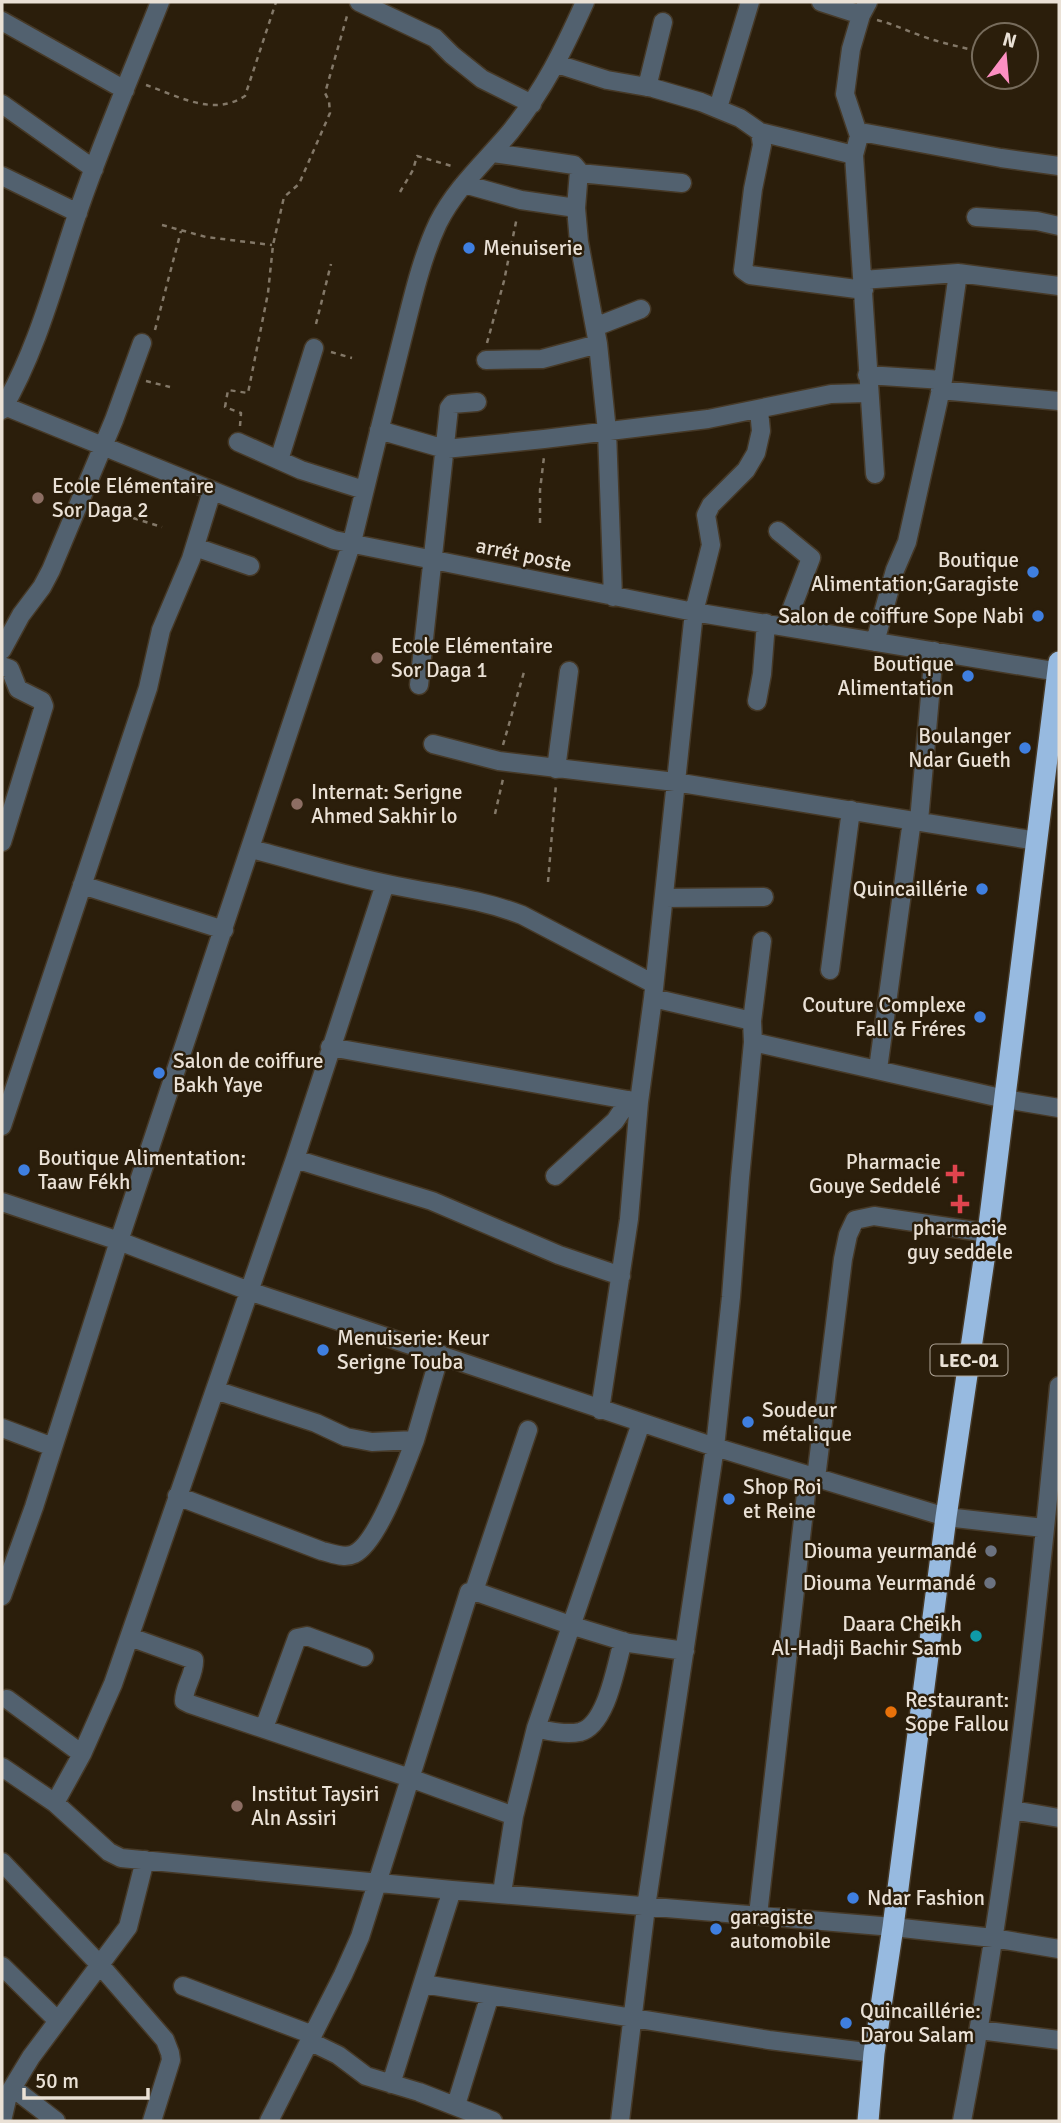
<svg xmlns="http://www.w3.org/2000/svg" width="1061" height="2123" font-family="Signika,sans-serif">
  <rect width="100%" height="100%" fill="#2b1e0b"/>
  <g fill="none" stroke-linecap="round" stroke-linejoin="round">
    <defs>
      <path id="minor" d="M359,2L435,38L452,55L482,79L532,104
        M821,2L861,15
        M2,21L125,90
        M557,64L607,80L653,88L701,102L740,118L760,132L854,155
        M647,87L663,22
        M2,104L94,169
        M718,108L750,2
        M760,132L762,145L753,189L743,270L750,275L864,290
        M859,136L845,94L851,49L861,15L868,2
        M493,153L574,165L579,171L576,208L579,242L598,344L607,431L613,597
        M579,173L682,183
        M2,176L78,213
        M464,184L521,200L576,208
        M976,217L1037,221L1059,226
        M862,280L958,273L1059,286
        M595,327L641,309
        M486,360L542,359L598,344
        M867,375L943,380
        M940,390L1059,401
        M2,405L334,540L694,612L1059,672
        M2,410C39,347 56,275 80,206C104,137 133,70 160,2
        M379,430L445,449L544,439L708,419L831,394L867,393
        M238,442L301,470L364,490
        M279,460L314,348
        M875,474C867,367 861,261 854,155L859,136L866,133L1001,158L1059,166
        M778,531L811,558L785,626
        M195,547L250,566
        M875,642L895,570L907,542L943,380L958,273
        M2,650L21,615L42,587L51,570L114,420L142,343
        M2,666L10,669L18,689L42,701L44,706L2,842
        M419,685L449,408L452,404L477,402
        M757,701L762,674L766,623
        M433,744L499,761L675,782L1037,841
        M556,769L569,671
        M919,821L934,651
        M251,849C299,861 348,877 397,886C441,895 480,899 522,915L654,984
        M82,885L224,930
        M664,898L764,897
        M830,970L851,810
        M653,998L752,1021
        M753,1042L1005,1099L1059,1108
        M330,1047L639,1102
        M878,1069L912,820
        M2,1126L148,688L161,630L191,559L212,491
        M295,1159L432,1201L559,1255L621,1276
        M555,1176L615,1121L629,1100
        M2,1202L119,1241L249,1291L715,1447L946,1517L1044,1528
        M215,1390L316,1423L346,1437L372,1442L415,1440L440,1354
        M600,1410L629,1219L639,1102L653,998L694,612L711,545L706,515L711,505L746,470L756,453L761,431L759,410
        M2,1428L53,1447
        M816,1478L843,1259L848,1235L855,1220L874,1216L988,1233
        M177,1496L322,1551C332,1553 344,1559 354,1554C378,1543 405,1466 415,1440
        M474,1591L528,1430
        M2,1596L34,1507L119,1241L352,542C368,475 385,407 402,340C412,301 421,259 438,223C456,187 486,161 511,131C545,88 563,51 585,2
        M130,1637L194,1660C195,1675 184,1686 184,1701L190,1704L410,1778L514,1816
        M7,1699L82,1754
        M264,1728L297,1638L307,1636L364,1657
        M536,1728C549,1731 565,1735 580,1732C607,1725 616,1665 623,1641
        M2,1767L55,1803L109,1852L121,1858L452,1890L893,1927L993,1938L1059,1949
        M55,1803L82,1754L113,1684L295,1159L385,884
        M1012,1810L1059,1818
        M2,1862L100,1965L165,2040L170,2053L171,2060L152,2121
        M502,1893L514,1816L536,1728L641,1423
        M758,1915L808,1476
        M2,1966L58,2021
        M423,1984L769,2040L874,2053
        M183,1986L313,2035
        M979,2030L1059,2040
        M309,2041L338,2055L366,2076L419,2092L493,2121
        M391,2084L452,1890
        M13,2088L56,2121
        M456,2105L490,1995
        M2,2121L8,2095L31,2057L128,1927L145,1860
        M269,2121L343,1975L360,1937L469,1592L474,1591L570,1625L629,1643L685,1651
        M620,2121L646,1907L715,1447L731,1297L740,1178L753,1042L752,1021L762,941
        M962,2121C1008,1879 1036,1632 1059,1386"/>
      <path id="highway" d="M868,2121L874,2053L893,1927L946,1517L988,1233L1059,662"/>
    </defs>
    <use href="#minor" stroke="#463927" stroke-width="21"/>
    <use href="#highway" stroke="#463927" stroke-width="24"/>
    <path stroke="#837868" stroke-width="2.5" stroke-dasharray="5 5" stroke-linecap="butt" d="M877,20C893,24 905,30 919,35C940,43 962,47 984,53
      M146,85C178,96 213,117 245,96L276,2
      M400,192L413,170L417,156L455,167
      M162,225L206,237L272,245
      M316,324L331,264
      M155,330L181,231
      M487,343L504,281L517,217
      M331,352L352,358
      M146,381L170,387
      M240,426L241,413L225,407L228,390L248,393L268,293L273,245L284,197L299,184L330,113L329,101L325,93L347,16
      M95,506L162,527
      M540,523V490L544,457
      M503,745L524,672
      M495,814L503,779
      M548,882L556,784"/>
    <use href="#minor" stroke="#52616f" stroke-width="18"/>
    <use href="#highway" stroke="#97bae0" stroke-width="21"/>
  </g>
  <g fill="#3f7fe0" stroke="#2b1e0b" stroke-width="2.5">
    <circle cx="469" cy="248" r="7"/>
    <circle cx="1033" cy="572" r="7"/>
    <circle cx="1038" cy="616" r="7"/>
    <circle cx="968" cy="676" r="7"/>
    <circle cx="1025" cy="748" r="7"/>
    <circle cx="982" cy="889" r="7"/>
    <circle cx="980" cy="1017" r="7"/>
    <circle cx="159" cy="1073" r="7"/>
    <circle cx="24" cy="1170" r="7"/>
    <circle cx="323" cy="1350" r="7"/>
    <circle cx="748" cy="1422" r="7"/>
    <circle cx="729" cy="1499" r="7"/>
    <circle cx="853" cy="1898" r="7"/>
    <circle cx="716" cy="1929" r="7"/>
    <circle cx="846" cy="2023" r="7"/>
  </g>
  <g fill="#8d6e63" stroke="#2b1e0b" stroke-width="2.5">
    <circle cx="38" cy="498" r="7"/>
    <circle cx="377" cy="658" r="7"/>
    <circle cx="297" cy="804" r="7"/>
    <circle cx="237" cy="1806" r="7"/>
  </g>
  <g fill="#e0444e" stroke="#2b1e0b" stroke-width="2.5">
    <path d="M951.5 1163.5h7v7h7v7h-7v7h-7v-7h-7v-7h7z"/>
    <path d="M956.5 1193.5h7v7h7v7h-7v7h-7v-7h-7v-7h7z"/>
  </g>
  <g fill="#6b7280" stroke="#2b1e0b" stroke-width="2.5">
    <circle cx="991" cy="1551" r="7"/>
    <circle cx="990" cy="1583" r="7"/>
  </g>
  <circle fill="#0f9aa8" stroke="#2b1e0b" stroke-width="2.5" cx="976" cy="1636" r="7"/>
  <circle fill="#e8710a" stroke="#2b1e0b" stroke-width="2.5" cx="891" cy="1712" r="7"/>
  <g text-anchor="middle" stroke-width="5" stroke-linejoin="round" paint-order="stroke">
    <rect fill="#2b1e0b" stroke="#b1a699" stroke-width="2" x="930.5" y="1344.5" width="77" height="31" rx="5"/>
    <g font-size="19" font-weight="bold" fill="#eae1d6">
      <text x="969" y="1367">LEC-01</text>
    </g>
    <g font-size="21" fill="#eae1d6" stroke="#2b1e0b" text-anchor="start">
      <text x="483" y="255">Menuiserie</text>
      <text x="52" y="493">Ecole Elémentaire<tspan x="52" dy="24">Sor Daga 2</tspan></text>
      <text x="1019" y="567" text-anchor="end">Boutique<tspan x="1019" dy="24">Alimentation;Garagiste</tspan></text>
      <text x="1024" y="623" text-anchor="end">Salon de coiffure Sope Nabi</text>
      <text x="391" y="653">Ecole Elémentaire<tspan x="391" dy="24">Sor Daga 1</tspan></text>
      <text x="954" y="671" text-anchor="end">Boutique<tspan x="954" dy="24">Alimentation</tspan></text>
      <text x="1011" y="743" text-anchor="end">Boulanger<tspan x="1011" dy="24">Ndar Gueth</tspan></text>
      <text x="311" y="799">Internat: Serigne<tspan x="311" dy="24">Ahmed Sakhir lo</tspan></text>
      <text x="968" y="896" text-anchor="end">Quincaillérie</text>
      <text x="966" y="1012" text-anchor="end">Couture Complexe<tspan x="966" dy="24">Fall &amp; Fréres</tspan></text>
      <text x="173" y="1068">Salon de coiffure<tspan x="173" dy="24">Bakh Yaye</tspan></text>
      <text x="38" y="1165">Boutique Alimentation:<tspan x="38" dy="24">Taaw Fékh</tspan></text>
      <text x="941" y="1169" text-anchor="end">Pharmacie<tspan x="941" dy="24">Gouye Seddelé</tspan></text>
      <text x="960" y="1235" text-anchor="middle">pharmacie<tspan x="960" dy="24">guy seddele</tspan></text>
      <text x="337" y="1345">Menuiserie: Keur<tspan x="337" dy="24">Serigne Touba</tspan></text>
      <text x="762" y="1417">Soudeur<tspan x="762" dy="24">métalique</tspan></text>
      <text x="743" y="1494">Shop Roi<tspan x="743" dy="24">et Reine</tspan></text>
      <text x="977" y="1558" text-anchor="end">Diouma yeurmandé</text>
      <text x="976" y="1590" text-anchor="end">Diouma Yeurmandé</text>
      <text x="962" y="1631" text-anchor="end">Daara Cheikh<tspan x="962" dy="24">Al-Hadji Bachir Samb</tspan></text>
      <text x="905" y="1707">Restaurant:<tspan x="905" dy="24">Sope Fallou</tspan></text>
      <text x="251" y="1801">Institut Taysiri<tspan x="251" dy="24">Aln Assiri</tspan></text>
      <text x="867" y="1905">Ndar Fashion</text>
      <text x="730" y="1924">garagiste<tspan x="730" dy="24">automobile</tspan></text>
      <text x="860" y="2018">Quincaillérie:<tspan x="860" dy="24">Darou Salam</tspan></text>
    </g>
    <g font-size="21" fill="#eae1d6" stroke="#2b1e0b">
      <text transform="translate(524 555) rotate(12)" y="7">arrét poste</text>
    </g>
  </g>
  <rect width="1061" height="2123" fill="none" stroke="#eae1d6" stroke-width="7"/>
  <g transform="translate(1005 56) rotate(16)"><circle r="33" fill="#2b1e0b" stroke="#776c5c" stroke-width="2"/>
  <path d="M0-5L12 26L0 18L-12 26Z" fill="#fc8fc2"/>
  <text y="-10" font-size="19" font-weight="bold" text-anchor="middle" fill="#eae1d6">N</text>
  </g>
  <path d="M24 2088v10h124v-10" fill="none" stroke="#eae1d6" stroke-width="3.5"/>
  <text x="35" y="2088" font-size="21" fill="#eae1d6" stroke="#2b1e0b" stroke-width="5" paint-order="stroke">50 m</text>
</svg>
